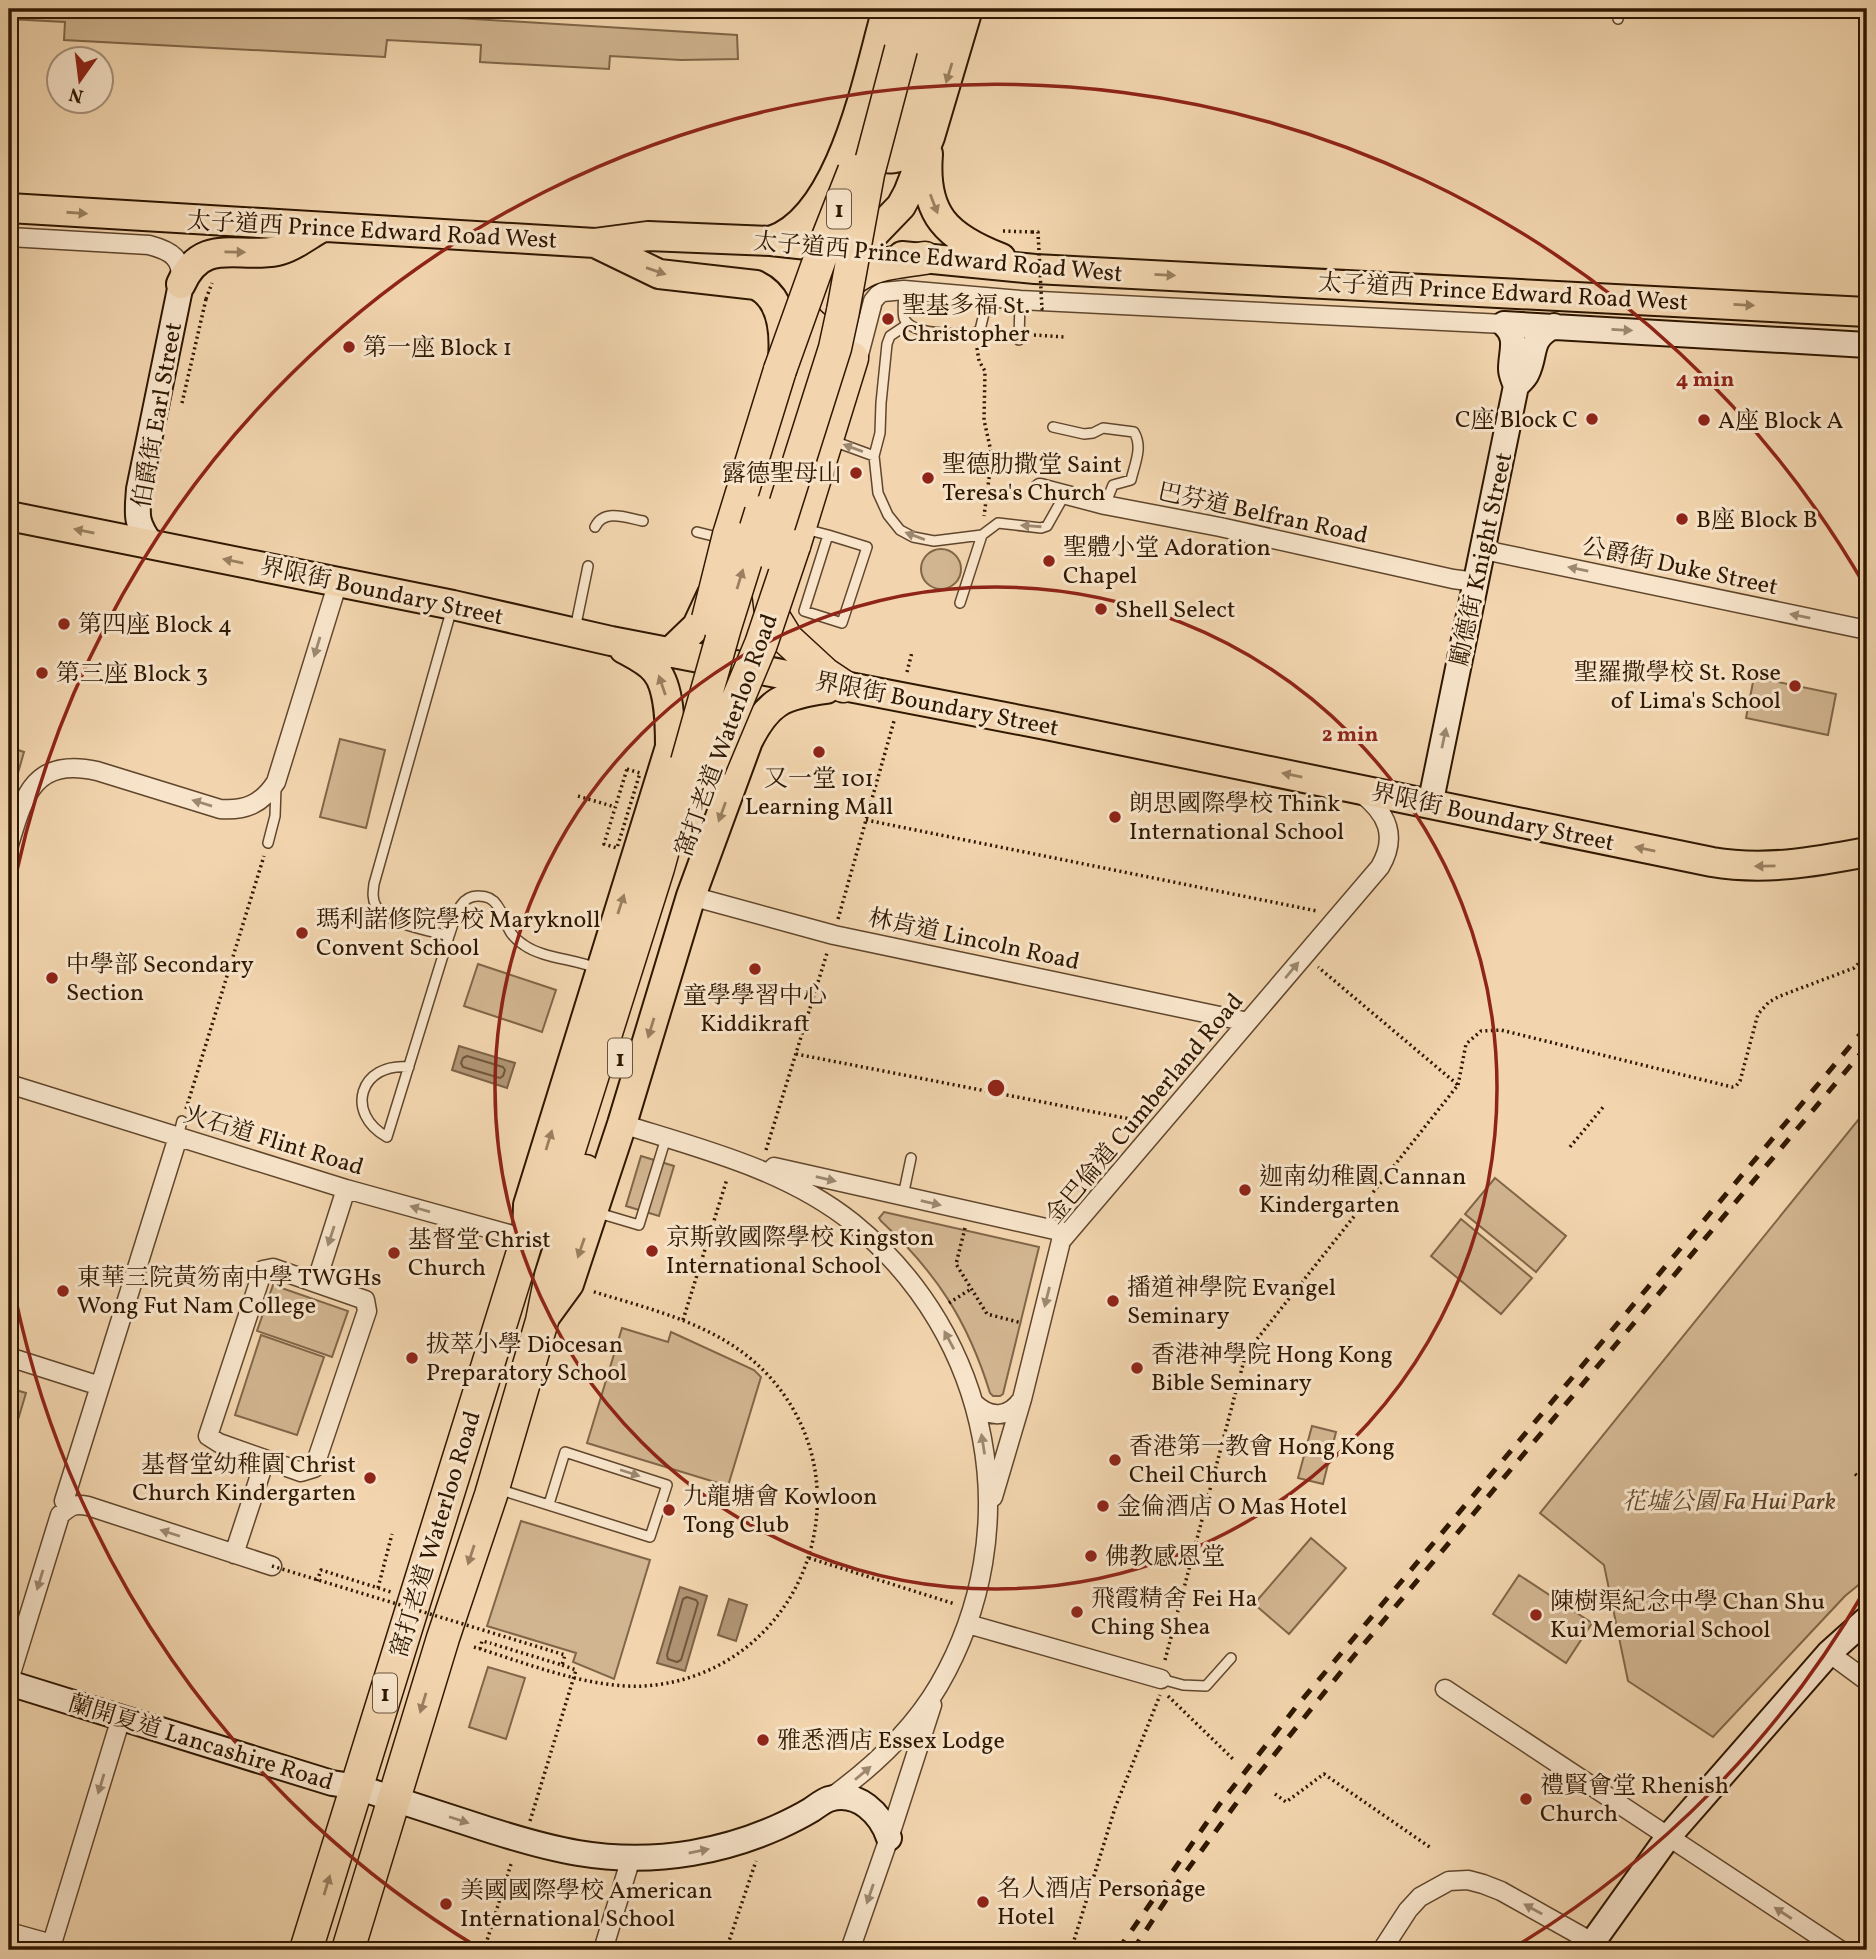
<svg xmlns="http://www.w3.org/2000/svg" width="1876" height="1959" font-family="Vollkorn,'Noto Serif TC',serif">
  <rect width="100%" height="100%" fill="#f2d5ae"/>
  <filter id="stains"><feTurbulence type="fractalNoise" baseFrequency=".00286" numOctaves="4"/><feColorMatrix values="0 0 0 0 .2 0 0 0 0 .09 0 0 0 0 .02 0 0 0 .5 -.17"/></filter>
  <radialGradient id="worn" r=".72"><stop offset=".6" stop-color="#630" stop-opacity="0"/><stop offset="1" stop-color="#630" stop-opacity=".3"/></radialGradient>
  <path fill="#d1b590" stroke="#806648" stroke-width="2" d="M9,9H310L737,35L738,59L681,60L610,56L609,69L480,62L481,45L387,40L385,57L64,40L65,22L9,19Z
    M921 569a20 20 0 1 1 40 0a20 20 0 1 1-40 0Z
    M1754,677L1836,694L1828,735L1746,718Z
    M340,739L385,750L366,828L320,817Z
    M9,747L24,752L9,804Z
    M478,964L556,990L542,1032L464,1006Z
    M1867,1109V1578L1845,1596L1713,1737L1628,1681L1604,1565L1540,1513Z
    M641,1156L674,1166L659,1216L626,1206Z
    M1495,1178L1566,1236L1536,1272L1465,1214Z
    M884,1212L1039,1247L1003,1394L1000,1396H993L990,1393C968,1321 936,1272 881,1221L879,1218Z
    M1461,1219L1532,1278L1501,1314L1431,1256Z
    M273,1285L348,1311L332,1357L257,1331Z
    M622,1328L668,1342L671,1332L754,1370L761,1377L728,1486L587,1443Z
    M261,1335L324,1357L297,1435L235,1415Z
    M9,1388L26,1393L9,1450Z
    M1312,1426L1336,1432L1323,1484L1298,1478Z
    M521,1521L650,1560L614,1679L573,1662L576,1653L487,1626Z
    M1311,1538L1346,1568L1289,1634L1254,1604Z
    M1519,1575L1592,1623L1566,1663L1493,1614Z
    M488,1667L525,1678L506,1739L469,1727Z"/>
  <path fill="#b09473" stroke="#7c6245" stroke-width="2" d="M459,1046L515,1063L507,1088L452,1070Z
    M680,1587L707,1596L685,1671L657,1663Z
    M729,1599L747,1605L736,1641L718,1635Z"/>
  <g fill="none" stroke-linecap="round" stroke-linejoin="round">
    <path stroke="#70563a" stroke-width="2" d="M467,1056L503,1067L505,1070L503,1076L500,1078L463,1067L461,1063L463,1058Z
      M687,1597L696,1600L698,1603L681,1660L677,1662L668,1659L667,1655L683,1599Z"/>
    <defs>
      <path id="lane" d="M1618,19L1619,9
        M904,290C904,298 902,311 904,318C911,336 957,333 973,334L980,330L988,297
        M908,324L890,336L887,344L881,403L880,433L874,456L878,493L888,515L900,530L913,537L934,541L982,535L998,523L1041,528L1047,526L1065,494
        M1019,340L1020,300
        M1053,427L1084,434L1093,433L1103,428L1134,432C1143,447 1135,463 1131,480L1113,485L1105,505
        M833,441L874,456
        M595,527C604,508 627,518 643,521
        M805,529L828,535
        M697,532L721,538
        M828,535L867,547L842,623L804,611Z
        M960,603L982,535
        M575,629L588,566
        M268,843L275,816L276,787
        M449,936C431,931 386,924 376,906C372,899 373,892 374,884L452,608
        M409,1067C360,1062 344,1113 387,1137L449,936C455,920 458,895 479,896C486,896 493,899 497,905C509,921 503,931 524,945C542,958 574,959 596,968
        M178,1137L182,1121
        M903,1196L911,1158
        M595,1212L639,1225L666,1138
        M498,1489L650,1537L667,1485L565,1452L549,1504
        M1161,1679L1183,1685L1206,1686L1231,1658"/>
      <path id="street" d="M9,237L149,245C172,251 183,258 181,284
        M856,366L873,301L878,295L883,292L904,290L1020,300L1504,324
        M1040,488L1105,505L1220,527L1453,579L1476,582
        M1484,550L1867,630
        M9,845C24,795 34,757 97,771L220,809C245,811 262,804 276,782L338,582
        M691,896L834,935L1248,1022
        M9,1084L346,1189L527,1239
        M622,1124C702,1149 787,1170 853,1223C992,1336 1029,1529 939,1685C912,1731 873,1767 830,1798
        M774,1167L1068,1233
        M273,1268L365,1300L367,1311L314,1468L301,1472L219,1443L208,1436L263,1270Z
        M316,1283L346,1189
        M9,1357L100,1386
        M974,1403C990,1419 1009,1418 1022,1399
        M993,1497L1022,1399L1061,1241L1380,867C1398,836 1387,813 1361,793
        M64,1501L178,1137
        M234,1554L265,1460
        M968,1624L1161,1679
        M1829,1653L1867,1681
        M9,1680L60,1515C70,1506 75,1503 88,1506L272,1566
        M1445,1689L1840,1950
        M9,1932L52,1944
        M50,1950L121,1718
        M603,1950L631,1858
        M850,1950L889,1838L932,1705
        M1382,1950L1408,1910L1420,1897L1449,1881L1468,1880L1483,1884L1501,1891L1592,1942"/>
      <path id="secondary" d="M1504,324L1867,345
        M1504,324C1519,338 1511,351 1511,369C1511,375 1514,380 1516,386
        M151,544C135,521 137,516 139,489L181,284
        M1430,805L1516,386C1520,382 1525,378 1527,373C1537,352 1528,339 1554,326
        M9,1683L332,1783L357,1787C394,1799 431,1811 468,1823C546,1849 609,1867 692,1853C721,1848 751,1839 778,1827C789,1822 801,1816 811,1810C817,1806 823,1801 829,1799C858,1790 881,1814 889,1838
        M1587,1950L1668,1837L1829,1653L1867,1619"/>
      <path id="primary" d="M860,138C885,173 903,157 930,137
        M928,154C923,215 947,237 1001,258
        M9,208L595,243L648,236L771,241L844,249
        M771,241C843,217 868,74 887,9
        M595,243L659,274L756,285C783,298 785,332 783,359
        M902,256L1035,269L1867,312
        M846,263L901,206L908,193L930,137L968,9
        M181,284C202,236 238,259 277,251C292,248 308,235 321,228
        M9,516L453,605L611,641L1051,726L1712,862C1765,871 1815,862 1867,852
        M669,653L697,626L711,596
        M527,1239L528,1205L670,747C670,726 670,688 656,671C648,661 635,655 624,649
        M542,1321L569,1284L622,1124L691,896L748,741C768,701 783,695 826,689"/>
      <path id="highway" d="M901,49L913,9
        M901,132L941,9
        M834,300C839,294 844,288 849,282C869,263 899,262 925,258
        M729,535L780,370
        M794,546L852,358
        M770,553L767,580L771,613L787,639L825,674L843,686
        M306,1950L527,1239L553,1201L658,868L687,762
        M348,1950L443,1638L491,1495L542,1321L551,1276L585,1171"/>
    </defs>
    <use href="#lane" stroke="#60462c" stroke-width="12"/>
    <use href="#street" stroke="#60462c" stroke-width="21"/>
    <use href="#secondary" stroke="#2f1700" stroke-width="28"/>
    <use href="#primary" stroke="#2f1700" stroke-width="32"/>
    <use href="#highway" stroke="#2f1700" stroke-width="35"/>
    <path stroke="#2f1700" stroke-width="3.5" stroke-dasharray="2 3.5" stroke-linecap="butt" d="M1003,231L1032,232
      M206,299L212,283
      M1034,335L1065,337
      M977,348L979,361L985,371L984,420L992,456L984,516
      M182,403L206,299
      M907,672L912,652
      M627,769L640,773L617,848L604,844Z
      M578,796L615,807
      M866,820L1317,911
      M9,879L14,862
      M1860,888H1867
      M838,919L894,721
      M796,1054L1130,1119
      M1458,1085L1466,1044L1481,1031L1501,1030L1732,1087L1736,1086L1740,1081L1758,1014L1769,1002L1780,996L1854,968L1861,961
      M186,1109L264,856
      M1570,1147L1604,1106
      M766,1150L827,953
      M965,1228L956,1264L987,1314L1022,1323
      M949,1303L971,1289
      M683,1320L727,1179
      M1855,1474L1867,1484
      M809,1558L955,1604
      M317,1581L321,1570L391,1592
      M378,1588L392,1534
      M474,1647C526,1663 590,1689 644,1686C800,1676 874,1488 767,1374C721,1325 653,1310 591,1291
      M480,1649L482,1641L490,1643
      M1165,1660L1246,1353L1458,1085L1318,967
      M1168,1696L1233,1759
      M1275,1794L1286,1802L1324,1774L1431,1848
      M530,1821L576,1670L562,1665
      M484,1950L512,1861
      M726,1950L756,1861
      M1071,1950L1115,1808L1160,1695"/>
    <use href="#lane" stroke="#f7e4ca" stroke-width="9"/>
    <use href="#street" stroke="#f7e4ca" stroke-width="18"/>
    <use href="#secondary" stroke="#f7e4ca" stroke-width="24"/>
    <use href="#primary" stroke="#f2d5ae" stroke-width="28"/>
    <use href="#highway" stroke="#f2d5ae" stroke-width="32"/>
    <path stroke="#2f1700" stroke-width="5" stroke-dasharray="12 12" stroke-linecap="butt" d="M1118,1950L1219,1805L1296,1707L1867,1026
      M1133,1950L1174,1888L1249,1786L1353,1657L1867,1046"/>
    <defs>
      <path id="highway-bridge" d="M780,370L823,250L854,171
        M770,553L835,348L843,311L868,174L901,49
        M708,619L729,535
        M687,762L725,627L761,512
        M709,768L761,644L794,546"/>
    </defs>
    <use href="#highway-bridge" stroke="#2f1700" stroke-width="35" stroke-linecap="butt"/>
    <path stroke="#2f1700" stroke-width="3.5" stroke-dasharray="2 3.5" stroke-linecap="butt" d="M1032,232H1038L1042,309H1045
      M272,1566L565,1655L562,1665L490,1643"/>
    <use href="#highway-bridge" stroke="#f2d5ae" stroke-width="32"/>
  </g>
  <defs><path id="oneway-solid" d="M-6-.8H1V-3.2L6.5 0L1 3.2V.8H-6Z" transform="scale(1.75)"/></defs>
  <g fill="#9a8060">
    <use href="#oneway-solid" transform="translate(949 73) rotate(107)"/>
    <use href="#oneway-solid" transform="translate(934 204) rotate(69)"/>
    <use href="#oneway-solid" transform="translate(77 213) rotate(4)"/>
    <use href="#oneway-solid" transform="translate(235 252) rotate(1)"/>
    <use href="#oneway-solid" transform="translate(656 271) rotate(19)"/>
    <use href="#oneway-solid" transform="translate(1165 275) rotate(3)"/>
    <use href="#oneway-solid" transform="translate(1744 305) rotate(3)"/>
    <use href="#oneway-solid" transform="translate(84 531) rotate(-169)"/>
    <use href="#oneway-solid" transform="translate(233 561) rotate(-169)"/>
    <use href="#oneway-solid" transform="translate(740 579) rotate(-73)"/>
    <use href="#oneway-solid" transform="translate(662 685) rotate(-109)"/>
    <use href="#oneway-solid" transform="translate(1292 775) rotate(-168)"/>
    <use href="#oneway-solid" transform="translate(722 812) rotate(110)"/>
    <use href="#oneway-solid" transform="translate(1645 849) rotate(-169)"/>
    <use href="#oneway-solid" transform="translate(1765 866) rotate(179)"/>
    <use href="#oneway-solid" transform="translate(621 904) rotate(-72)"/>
    <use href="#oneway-solid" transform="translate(651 1028) rotate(107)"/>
    <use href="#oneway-solid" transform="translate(549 1140) rotate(-73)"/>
    <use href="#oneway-solid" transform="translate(581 1248) rotate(109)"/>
    <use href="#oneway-solid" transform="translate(471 1555) rotate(108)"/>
    <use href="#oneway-solid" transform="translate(423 1703) rotate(107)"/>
    <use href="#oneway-solid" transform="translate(327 1885) rotate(-73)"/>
  </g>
  <g fill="#9d886f">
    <use href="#oneway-solid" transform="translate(1622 330) rotate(3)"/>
    <use href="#oneway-solid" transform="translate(853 448) rotate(-160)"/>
    <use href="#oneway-solid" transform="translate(1031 526) rotate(-176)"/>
    <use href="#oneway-solid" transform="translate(915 536) rotate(-160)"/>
    <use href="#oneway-solid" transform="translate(1578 569) rotate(-168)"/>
    <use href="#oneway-solid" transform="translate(1800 616) rotate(-168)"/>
    <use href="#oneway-solid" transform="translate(317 647) rotate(107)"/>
    <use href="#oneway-solid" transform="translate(1444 738) rotate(-78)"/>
    <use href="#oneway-solid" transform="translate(202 803) rotate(-163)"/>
    <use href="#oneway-solid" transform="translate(1292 970) rotate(-50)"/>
    <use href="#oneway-solid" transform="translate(826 1179) rotate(13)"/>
    <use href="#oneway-solid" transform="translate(931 1203) rotate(13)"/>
    <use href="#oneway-solid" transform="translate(420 1209) rotate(-164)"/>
    <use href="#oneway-solid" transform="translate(331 1236) rotate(108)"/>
    <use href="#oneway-solid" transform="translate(1047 1297) rotate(104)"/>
    <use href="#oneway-solid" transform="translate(949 1340) rotate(-118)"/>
    <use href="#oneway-solid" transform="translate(983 1444) rotate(-99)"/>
    <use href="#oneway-solid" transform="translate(630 1473) rotate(18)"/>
    <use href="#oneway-solid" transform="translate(170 1533) rotate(-162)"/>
    <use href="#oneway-solid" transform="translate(40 1580) rotate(107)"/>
    <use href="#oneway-solid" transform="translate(863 1773) rotate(-40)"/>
    <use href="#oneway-solid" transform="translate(101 1784) rotate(107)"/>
    <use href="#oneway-solid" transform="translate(459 1820) rotate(18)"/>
    <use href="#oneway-solid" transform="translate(699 1851) rotate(-11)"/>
    <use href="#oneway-solid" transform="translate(870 1894) rotate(109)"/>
    <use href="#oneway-solid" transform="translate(1533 1909) rotate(-151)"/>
    <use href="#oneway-solid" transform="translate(1783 1913) rotate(-147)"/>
  </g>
  <g fill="none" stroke="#8f2418" stroke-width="3.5">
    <circle cx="996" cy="1088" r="501"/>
    <path d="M1865 1590A1003 1003 0 0 1 1513 1948M479 1948A1003 1003 0 0 1 10 1271M10 905A1003 1003 0 0 1 1865 586"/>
  </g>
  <g fill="#8f2418" stroke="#f7e4ca" stroke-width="2.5">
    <circle cx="888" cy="319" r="7"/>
    <circle cx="349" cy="347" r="7"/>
    <circle cx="1592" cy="419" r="7"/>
    <circle cx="1704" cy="420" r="7"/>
    <circle cx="856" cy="473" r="7"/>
    <circle cx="928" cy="478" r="7"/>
    <circle cx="1682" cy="519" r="7"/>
    <circle cx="1049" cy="561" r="7"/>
    <circle cx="1101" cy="609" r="7"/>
    <circle cx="64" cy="624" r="7"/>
    <circle cx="42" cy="673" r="7"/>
    <circle cx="1795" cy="686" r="7"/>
    <circle cx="819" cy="752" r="7"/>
    <circle cx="1115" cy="817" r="7"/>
    <circle cx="302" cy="933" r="7"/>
    <circle cx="755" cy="969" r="7"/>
    <circle cx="52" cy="978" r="7"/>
    <circle cx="1245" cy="1190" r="7"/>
    <circle cx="652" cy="1251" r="7"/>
    <circle cx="394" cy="1253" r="7"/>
    <circle cx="63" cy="1291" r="7"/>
    <circle cx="1113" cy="1301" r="7"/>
    <circle cx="412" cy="1358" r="7"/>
    <circle cx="1137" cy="1368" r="7"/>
    <circle cx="1115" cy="1460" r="7"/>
    <circle cx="370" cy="1478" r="7"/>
    <circle cx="1103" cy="1506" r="7"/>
    <circle cx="669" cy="1510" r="7"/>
    <circle cx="1091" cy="1556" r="7"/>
    <circle cx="1077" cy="1612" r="7"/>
    <circle cx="1536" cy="1615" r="7"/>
    <circle cx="763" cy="1740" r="7"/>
    <circle cx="1526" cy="1799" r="7"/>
    <circle cx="983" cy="1902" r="7"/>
    <circle cx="446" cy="1904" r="7"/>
  </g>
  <g text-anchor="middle" stroke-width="6" stroke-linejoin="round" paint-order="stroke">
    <g fill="#f7e4ca" stroke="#6b543d" stroke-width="2">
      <rect x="827" y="189.5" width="24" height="39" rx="5"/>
      <rect x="608" y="1038.5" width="24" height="39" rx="5"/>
      <rect x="373" y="1673.5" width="24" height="39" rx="5"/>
    </g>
    <g font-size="23" font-weight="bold" fill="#2f1700">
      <text x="839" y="217">1</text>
      <text x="620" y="1066">1</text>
      <text x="385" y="1701">1</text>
    </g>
    <g font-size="24" fill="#2f1700" stroke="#f7e4ca">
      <text transform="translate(372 230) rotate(3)" y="8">太子道西 Prince Edward Road West</text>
      <text transform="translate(938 257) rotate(5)" y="8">太子道西 Prince Edward Road West</text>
      <text transform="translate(1503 292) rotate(3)" y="8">太子道西 Prince Edward Road West</text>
      <text transform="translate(157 415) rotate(-80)" y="8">伯爵街 Earl Street</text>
      <text transform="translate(1263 513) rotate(12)" y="8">巴芬道 Belfran Road</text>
      <text transform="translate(1481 559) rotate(-78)" y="8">勵德街 Knight Street</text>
      <text transform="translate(1680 566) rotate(12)" y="8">公爵街 Duke Street</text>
      <text transform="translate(382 591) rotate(12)" y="8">界限街 Boundary Street</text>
      <text transform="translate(937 704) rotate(11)" y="8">界限街 Boundary Street</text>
      <text transform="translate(726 735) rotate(-70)" y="8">窩打老道 Waterloo Road</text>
      <text transform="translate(1493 817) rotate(12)" y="8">界限街 Boundary Street</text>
      <text transform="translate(974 939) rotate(12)" y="8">林肯道 Lincoln Road</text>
      <text transform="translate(1144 1108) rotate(-50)" y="8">金巴倫道 Cumberland Road</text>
      <text transform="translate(274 1140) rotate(17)" y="8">火石道 Flint Road</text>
      <text transform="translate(435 1534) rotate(-73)" y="8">窩打老道 Waterloo Road</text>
      <text transform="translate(201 1742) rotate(17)" y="8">蘭開夏道 Lancashire Road</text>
    </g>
    <g font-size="24" fill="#2f1700" stroke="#f7e4ca" text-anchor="start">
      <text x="902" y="313">聖基多福 St.<tspan x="902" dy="28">Christopher</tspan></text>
      <text x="363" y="355">第一座 Block 1</text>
      <text x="1578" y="427" text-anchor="end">C座 Block C</text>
      <text x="1718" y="428">A座 Block A</text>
      <text x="942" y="472">聖德肋撒堂 Saint<tspan x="942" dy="28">Teresa's Church</tspan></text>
      <text x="842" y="481" text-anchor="end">露德聖母山</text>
      <text x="1696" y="527">B座 Block B</text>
      <text x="1063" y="555">聖體小堂 Adoration<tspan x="1063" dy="28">Chapel</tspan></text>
      <text x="1115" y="617">Shell Select</text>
      <text x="78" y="632">第四座 Block 4</text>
      <text x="1781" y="680" text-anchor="end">聖羅撒學校 St. Rose<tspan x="1781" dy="28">of Lima's School</tspan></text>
      <text x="56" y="681">第三座 Block 3</text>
      <text x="819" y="786" text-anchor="middle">又一堂 101<tspan x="819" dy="28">Learning Mall</tspan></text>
      <text x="1129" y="811">朗思國際學校 Think<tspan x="1129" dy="28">International School</tspan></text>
      <text x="316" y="927">瑪利諾修院學校 Maryknoll<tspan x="316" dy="28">Convent School</tspan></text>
      <text x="66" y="972">中學部 Secondary<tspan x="66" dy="28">Section</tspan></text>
      <text x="755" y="1003" text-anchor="middle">童學學習中心<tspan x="755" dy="28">Kiddikraft</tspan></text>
      <text x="1259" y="1184">迦南幼稚園 Cannan<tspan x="1259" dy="28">Kindergarten</tspan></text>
      <text x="666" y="1245">京斯敦國際學校 Kingston<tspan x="666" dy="28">International School</tspan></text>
      <text x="408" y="1247">基督堂 Christ<tspan x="408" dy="28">Church</tspan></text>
      <text x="77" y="1285">東華三院黃笏南中學 TWGHs<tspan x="77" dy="28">Wong Fut Nam College</tspan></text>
      <text x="1127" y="1295">播道神學院 Evangel<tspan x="1127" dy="28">Seminary</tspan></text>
      <text x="426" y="1352">拔萃小學 Diocesan<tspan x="426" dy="28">Preparatory School</tspan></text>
      <text x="1151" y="1362">香港神學院 Hong Kong<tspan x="1151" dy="28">Bible Seminary</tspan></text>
      <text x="1129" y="1454">香港第一教會 Hong Kong<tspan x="1129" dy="28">Cheil Church</tspan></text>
      <text x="356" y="1472" text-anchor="end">基督堂幼稚園 Christ<tspan x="356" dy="28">Church Kindergarten</tspan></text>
      <text x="683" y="1504">九龍塘會 Kowloon<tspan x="683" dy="28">Tong Club</tspan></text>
      <text x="1117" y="1514">金倫酒店 O Mas Hotel</text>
      <text x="1105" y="1564">佛教感恩堂</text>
      <text x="1091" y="1606">飛霞精舍 Fei Ha<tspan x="1091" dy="28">Ching Shea</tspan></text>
      <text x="1550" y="1609">陳樹渠紀念中學 Chan Shu<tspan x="1550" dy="28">Kui Memorial School</tspan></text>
      <text x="777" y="1748">雅悉酒店 Essex Lodge</text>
      <text x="1540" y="1793">禮賢會堂 Rhenish<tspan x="1540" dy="28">Church</tspan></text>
      <text x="997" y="1896">名人酒店 Personage<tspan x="997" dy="28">Hotel</tspan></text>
      <text x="460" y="1898">美國國際學校 American<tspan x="460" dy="28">International School</tspan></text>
    </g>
    <g font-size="24" font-style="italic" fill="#60462b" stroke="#f7e4ca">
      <text x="1729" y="1509">花墟公園 Fa Hui Park</text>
    </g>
  </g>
  <circle cx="996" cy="1088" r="10" fill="#8f2418" stroke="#f7e4ca" stroke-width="3.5"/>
  <g font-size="21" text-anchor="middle" font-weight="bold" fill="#8f2418" stroke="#f7e4ca" stroke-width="6" stroke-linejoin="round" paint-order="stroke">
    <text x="1705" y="386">4 min</text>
    <text x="1350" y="741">2 min</text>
  </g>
  <rect width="1876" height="1959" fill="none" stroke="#f2d5ae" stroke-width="35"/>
  <rect x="10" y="10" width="1855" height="1938" fill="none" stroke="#2f1700" stroke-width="3.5"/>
  <rect x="18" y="18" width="1841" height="1924" fill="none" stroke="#2f1700" stroke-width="2"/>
  <g transform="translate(80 80) rotate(194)"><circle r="33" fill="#f7e4ca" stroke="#a79279" stroke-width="2"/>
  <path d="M0-5L12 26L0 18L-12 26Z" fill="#8f2418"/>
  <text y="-10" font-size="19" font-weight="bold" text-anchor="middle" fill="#2f1700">N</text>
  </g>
  <rect width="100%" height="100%" filter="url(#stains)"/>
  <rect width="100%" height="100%" fill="url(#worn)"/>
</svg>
